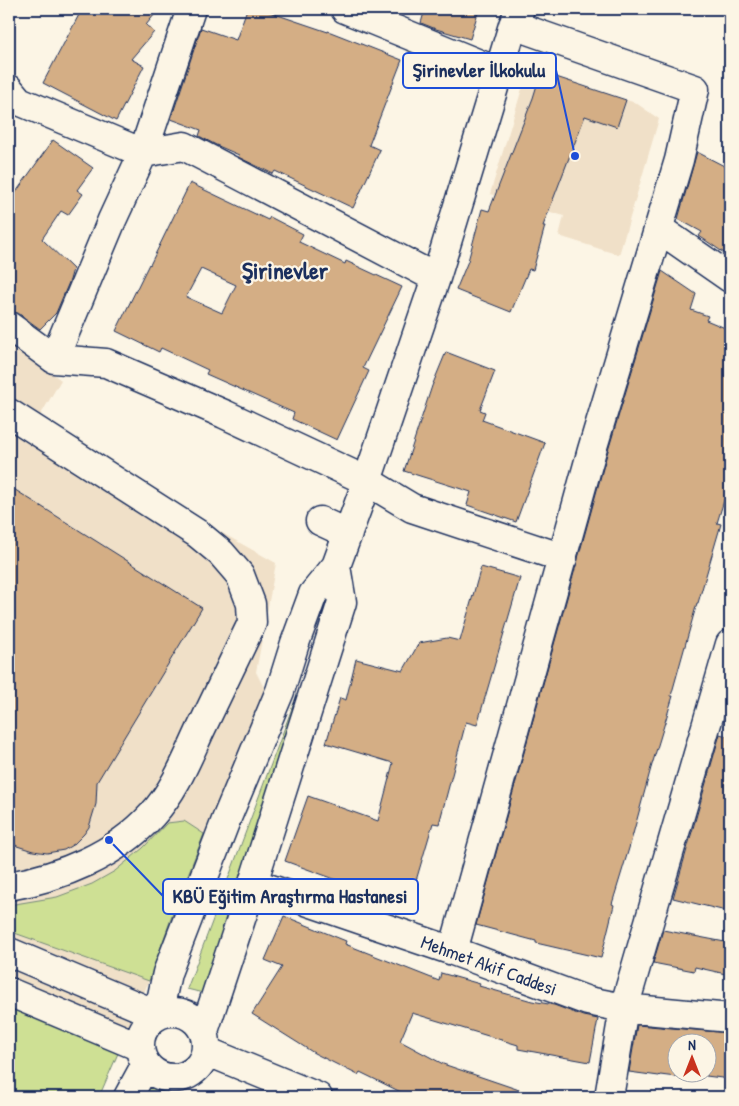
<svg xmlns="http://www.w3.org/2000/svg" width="739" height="1106" font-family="'Patrick Hand',sans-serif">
  <rect width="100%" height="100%" fill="#fcf5e5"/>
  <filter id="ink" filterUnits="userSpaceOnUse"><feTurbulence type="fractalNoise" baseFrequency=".02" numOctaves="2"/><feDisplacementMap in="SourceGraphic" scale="10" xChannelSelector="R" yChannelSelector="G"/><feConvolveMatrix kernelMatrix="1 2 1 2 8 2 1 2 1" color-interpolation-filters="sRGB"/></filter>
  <g filter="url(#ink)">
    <path fill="#f0e0c8" d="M528,69L636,103L659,119L619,255L559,236L564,216L490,194Z
      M9,341L61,380L40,416L131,482L276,563L256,672L270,700L99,1097H9Z"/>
    <path fill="#cee094" stroke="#748879" d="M301,684L203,993L187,989Z
      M184,821L204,834L173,913L149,981L9,931V905L57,897L92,884L115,871L143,848L167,823Z
      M9,1004L119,1051L99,1097H21L9,1088Z
      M150,1082L170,1088L167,1097H145Z"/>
    <path fill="#d4ae85" stroke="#1b2f5e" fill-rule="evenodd" d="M82,9H159L146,25L154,32L131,59L144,66L116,121L43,83Z
      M247,9H260L328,32V31L402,60L369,145L380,150L353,208L275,171L273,174L261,168L238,157L239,155L216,145L199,136L201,130L171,119L201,28L236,40Z
      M425,9H479L470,39L436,29L421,23Z
      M541,72L626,100L617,127L585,116L543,226H545L533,270L529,269L511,312L456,290L468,261L482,209L489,211L533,98Z
      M53,140L93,168L77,190L83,194L68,215L61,211L42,239L73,269L70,280L56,313L40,329L18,313L9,311V202Z
      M697,152L730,169V257L699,236L702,232L678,219Z
      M190,183L268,220L270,217L303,234L299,242L345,264L346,261L402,287L363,368L369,371L337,440L292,419L294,413L206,374L208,370L161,348L159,352L116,331L149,264L150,265ZM201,269L236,285L222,313L186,297Z
      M662,271L696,294L691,310L708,316L706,320L730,330V481L717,523L721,524L698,603H697L671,696H673L651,768L630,845L612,904L614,905L601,958L536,943V941L476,925L607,454Z
      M446,352L495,371L480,410L485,412L482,420L545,443L516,522L467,505L471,492L404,471L432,386Z
      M9,486L202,608L97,782L96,804L89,827L84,834L74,844L64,850L47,853L33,851L17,846L9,838Z
      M481,567L520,578L477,725L466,722L439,824L433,823L410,901L340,881L285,861L308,796L378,821L393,763L326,743L340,698L346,700L356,659L403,671L419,643L447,638L460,641Z
      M720,734L730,737V912L673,898Z
      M284,916L346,941L345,944L439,981L441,973L480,984L479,986L532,1001L554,1005L583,1016L598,1019L590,1062L518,1049V1045L412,1013L400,1041L443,1064L534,1095L533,1097H411L360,1072L358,1075L314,1053L252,1014L282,967L265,960Z
      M663,930L730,943V975L695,967L694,971L653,963Z
      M637,1025L730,1033V1079L706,1076V1044H676V1077L660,1075L659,1076L629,1072Z"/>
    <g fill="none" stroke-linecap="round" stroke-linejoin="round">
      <defs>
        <path id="minor" d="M345,9L499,72
          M9,89L19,101L143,153L184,146L436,278
          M658,228L730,278
          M9,326L54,359L106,363L224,414L367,481L412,508L563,558
          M54,359L112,220L143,153L191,9
          M9,413L198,534L221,553L240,575L251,604L252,623C235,659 218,694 201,729C187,759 175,790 152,815C116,855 61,877 9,886
          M320,521L348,534
          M253,883L453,951L588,1001L624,1008L730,1018
          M453,951L592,450L679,160L695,89L513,25
          M9,952L158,1015L167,973L226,820L280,691L295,643L313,594L336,566L367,481L436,278L513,25L520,9
          M9,992L140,1047
          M140 1045a33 33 0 1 1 66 0a33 33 0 1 1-66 0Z
          M204,1031L253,883L342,602L336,566
          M206,1051L318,1097
          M128,1097L146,1064
          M609,1097L624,1008L730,644"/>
      </defs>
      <use href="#minor" stroke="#1b2f5e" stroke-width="31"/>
      <use href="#minor" stroke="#fcf5e5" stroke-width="28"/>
    </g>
  </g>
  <g text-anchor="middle" stroke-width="4.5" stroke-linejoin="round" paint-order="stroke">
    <g font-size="19" fill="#1b2f5e" stroke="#fcf5e5">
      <text transform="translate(489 965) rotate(20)" y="7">Mehmet Akif Caddesi</text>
    </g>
    <g font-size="24" font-weight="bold" fill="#1b2f5e" stroke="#fcf5e5">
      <text x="285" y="279">Şirinevler</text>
    </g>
  </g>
  <path fill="none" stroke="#1d4ed8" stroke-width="2" d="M575 156L556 70M109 840L163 896"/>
  <g fill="#1d4ed8" stroke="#fcf5e5" stroke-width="2">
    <circle cx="575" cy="156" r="5"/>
    <circle cx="109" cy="840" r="5"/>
  </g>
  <g fill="#fcf5e5" stroke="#1d4ed8" stroke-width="2">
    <rect x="403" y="53" width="153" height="35" rx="5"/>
    <rect x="163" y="879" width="255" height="35" rx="5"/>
  </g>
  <g font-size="20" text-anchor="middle" font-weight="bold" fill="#1b2f5e">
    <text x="479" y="77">Şirinevler İlkokulu</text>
    <text x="290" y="903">KBÜ Eğitim Araştırma Hastanesi</text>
  </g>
  <rect width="739" height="1106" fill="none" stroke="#fcf5e5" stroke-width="30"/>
  <rect x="15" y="15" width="709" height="1076" fill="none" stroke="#1b2f5e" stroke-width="2" filter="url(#ink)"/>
  <g transform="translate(692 1058)"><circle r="24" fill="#fcf5e5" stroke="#a2a6af"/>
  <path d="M0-4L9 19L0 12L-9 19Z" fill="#c8321e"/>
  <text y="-8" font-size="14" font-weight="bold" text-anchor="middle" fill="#1b2f5e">N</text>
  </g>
</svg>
